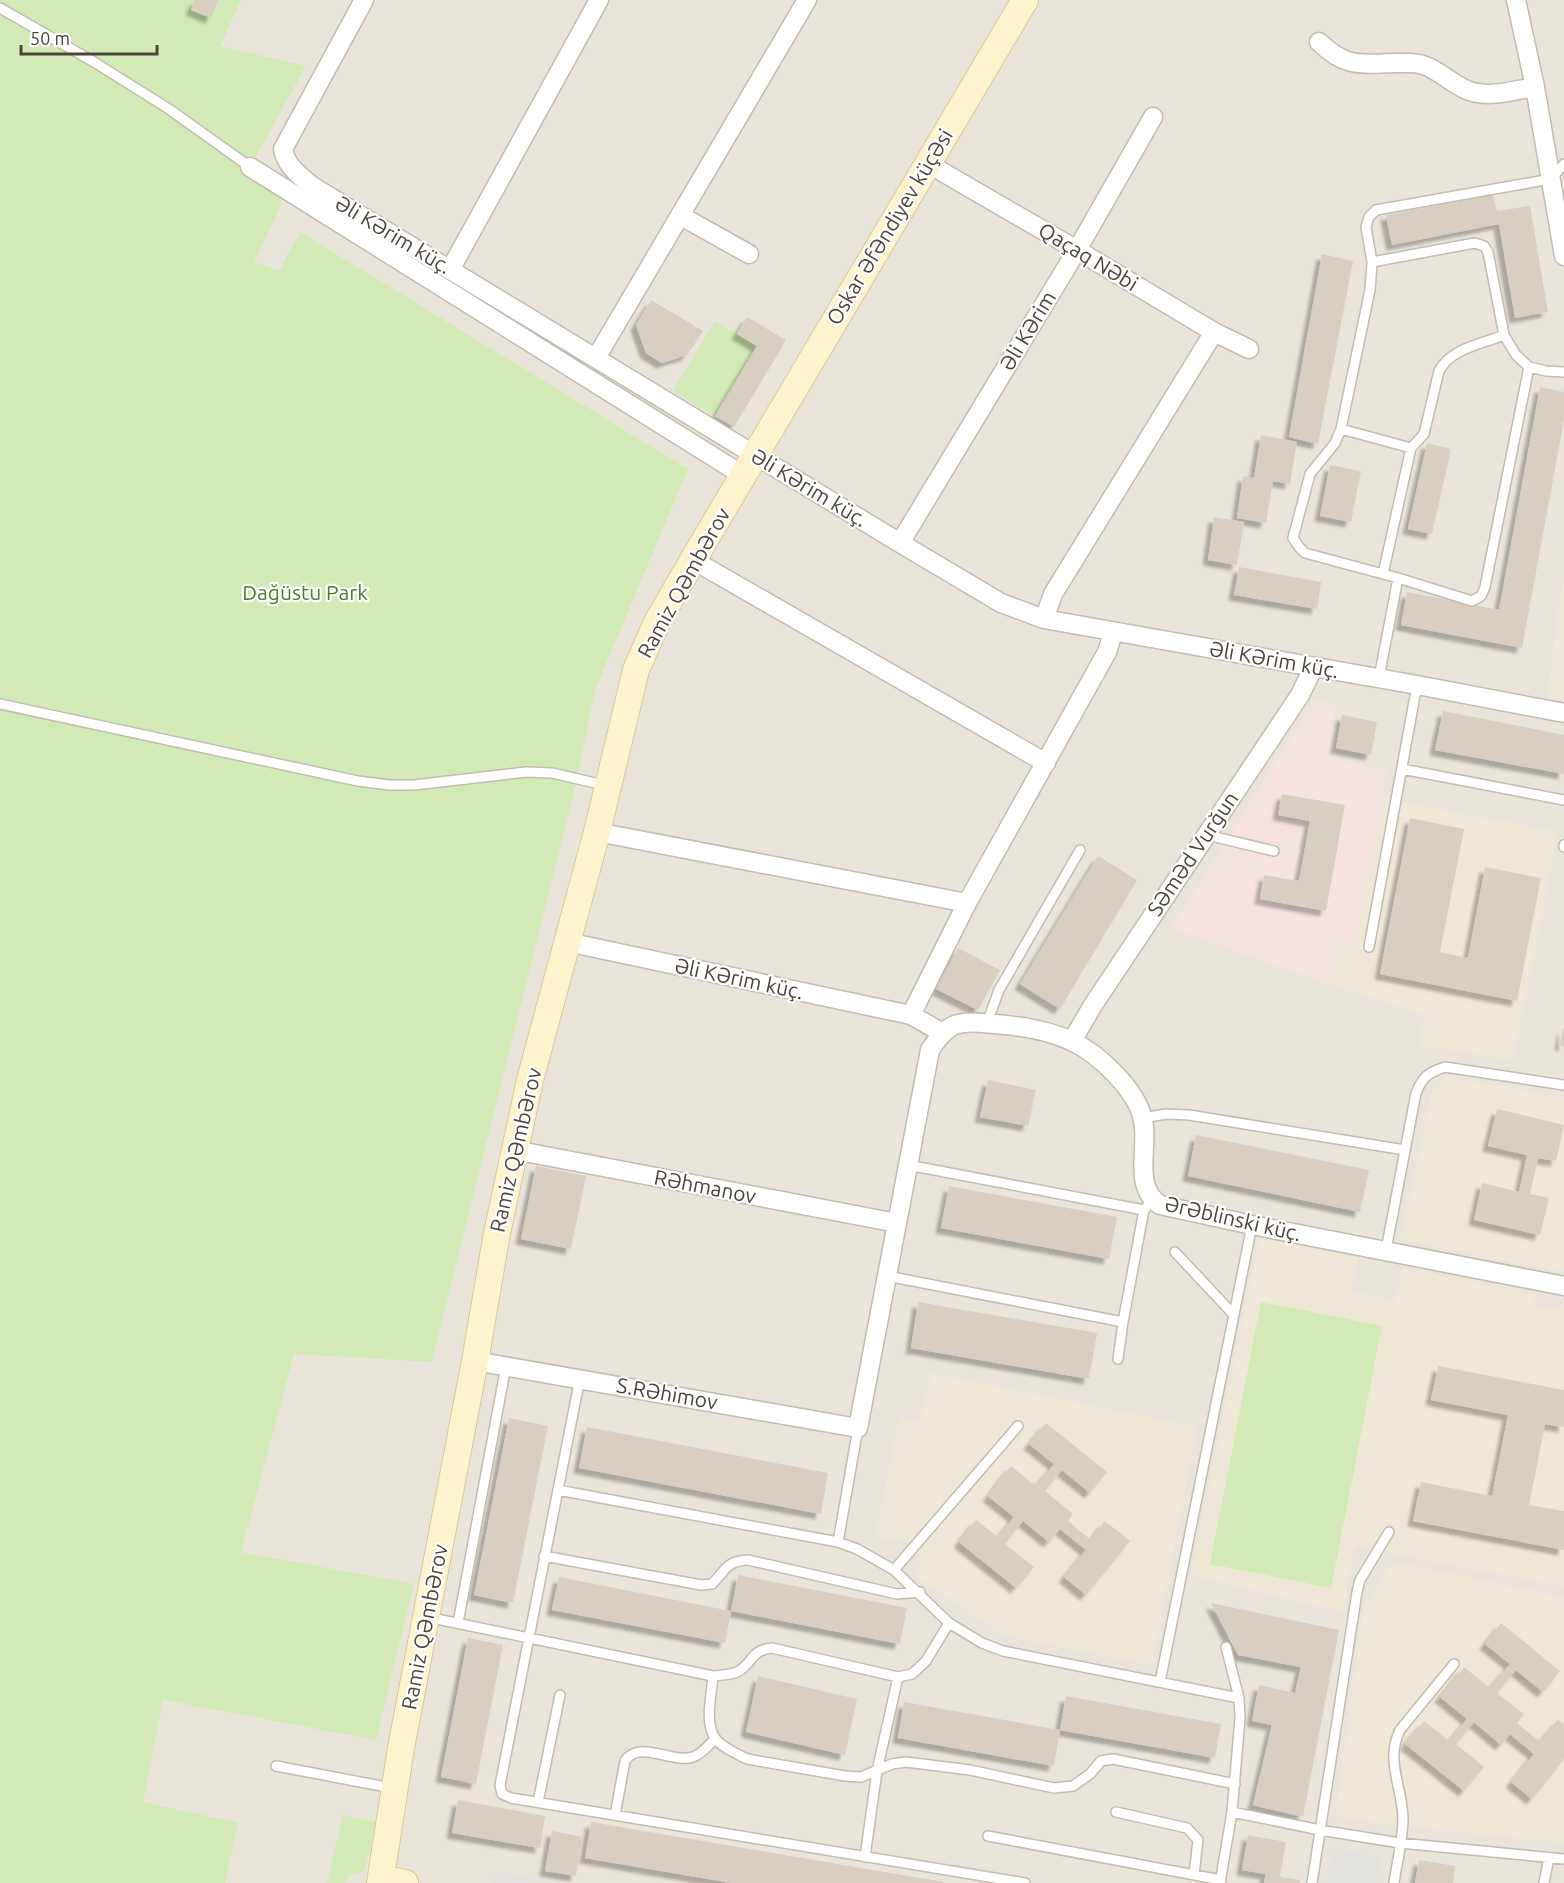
<svg xmlns="http://www.w3.org/2000/svg" width="1564" height="1883" font-family="Ubuntu,sans-serif">
  <defs>
    <filter id="shadow"><feDropShadow dx="-5.5" dy="5.5" stdDeviation="1.5" flood-color="#0004"/></filter>
  </defs>
  <rect width="100%" height="100%" fill="#f6f3ec"/>
  <path fill="#eae5da" d="M0,0H1564V1883H0Z"/>
  <path fill="#efe8d6" d="M1564,571V700L1547,697Z
    M1382,798L1558,832L1513,1060L1422,1046L1423,1015L1328,984L1338,945L1353,947Z
    M1446,1077L1564,1097V1272L1400,1240L1431,1094Z
    M1259,1238L1358,1258L1352,1290L1395,1301L1403,1268L1534,1292L1535,1306L1558,1310L1564,1300V1587L1355,1546L1342,1612L1191,1575Z
    M931,1373L1197,1427L1152,1665L1002,1635L916,1576L922,1557L902,1540L875,1539L899,1417L920,1422Z
    M1393,1562L1564,1597V1843L1385,1825L1335,1815L1364,1607Z"/>
  <path fill="#f6e3e0" d="M1315,700L1336,704L1328,757L1387,770L1353,948L1338,945L1328,984L1171,928Z"/>
  <path fill="#d2eab5" d="M0,0H241L220,46L306,66L250,167C261,177 283,191 281,206L254,262L279,271L300,232L688,469L595,690L577,778L432,1362L294,1354L241,1552L414,1584L376,1740L163,1700L143,1802L238,1823L225,1883H0Z
    M715,321L757,346L715,416L673,391Z
    M1261,1302L1382,1326L1331,1588L1210,1564Z
    M343,1815L376,1822L365,1871L350,1875L344,1883H327Z"/>
  <path fill="#e5e3e0" d="M1334,1849L1381,1858L1377,1883H1327Z
    M498,1872L555,1883H492Z"/>
  <path fill="#d8cfc1" filter="url(#shadow)" d="M195,0H218L211,18L191,10Z
    M1493,195L1497,211L1530,206L1548,312L1515,318L1499,224L1392,245L1386,215Z
    M1322,254L1353,261L1318,444L1289,437Z
    M651,300L703,331L687,355L662,363L646,353L636,325Z
    M747,317L786,340L734,427L715,416L757,346L737,334Z
    M1540,387L1564,392V420L1522,648L1401,625L1407,592L1499,610Z
    M1261,435L1297,442L1290,484L1273,481L1266,523L1237,518L1243,476L1254,478Z
    M1427,443L1451,449L1432,534L1408,529Z
    M1330,465L1361,471L1351,522L1320,516Z
    M1214,517L1244,522L1237,565L1208,560Z
    M1239,567L1321,582L1317,609L1234,595Z
    M1443,711L1564,735V774L1435,750Z
    M1342,715L1377,722L1371,755L1336,748Z
    M1282,794L1345,805L1326,911L1260,899L1264,875L1299,881L1310,821L1278,815Z
    M1410,818L1464,829L1440,952L1468,958L1485,867L1541,878L1517,1001L1380,974Z
    M1098,856L1137,880L1060,1009L1020,984Z
    M958,948L1000,970L978,1010L936,989Z
    M1563,1028L1564,1029V1046L1560,1045Z
    M988,1080L1036,1090L1028,1126L980,1117Z
    M1497,1109L1564,1125L1556,1161L1538,1158L1530,1194L1549,1198L1540,1235L1474,1220L1482,1183L1519,1192L1527,1155L1488,1146Z
    M1196,1135L1369,1170L1360,1212L1188,1176Z
    M536,1166L586,1176L571,1249L521,1239Z
    M949,1186L1117,1217L1109,1259L941,1228Z
    M918,1302L1097,1333L1089,1379L911,1348Z
    M1438,1366L1564,1390V1427L1545,1424L1529,1505L1564,1511V1550L1413,1521L1421,1482L1492,1496L1508,1415L1431,1400Z
    M509,1418L548,1426L513,1603L474,1595Z
    M1046,1423L1107,1472L1090,1493L1062,1470L1045,1491L1073,1514L1068,1521L1091,1540L1105,1521L1130,1541L1086,1595L1064,1577L1086,1550L1060,1529L1049,1542L1023,1521L1005,1544L1034,1567L1016,1588L959,1542L976,1520L998,1537L1014,1517L988,1496L1011,1466L1036,1486L1054,1464L1029,1444Z
    M587,1427L828,1473L821,1514L579,1468Z
    M738,1575L907,1608L900,1644L731,1611Z
    M559,1577L731,1611L725,1643L552,1610Z
    M1211,1603L1339,1630L1303,1817L1253,1805L1272,1725L1252,1721L1259,1685L1295,1693L1301,1667L1238,1655Z
    M1501,1623L1560,1671L1543,1692L1516,1670L1497,1693L1524,1714L1517,1723L1540,1742L1558,1720L1564,1724V1759L1532,1799L1511,1782L1534,1754L1510,1734L1501,1745L1474,1722L1456,1744L1484,1767L1464,1791L1405,1744L1424,1721L1449,1741L1467,1719L1440,1697L1464,1667L1490,1688L1510,1664L1485,1644Z
    M468,1638L503,1645L476,1784L441,1777Z
    M758,1676L857,1699L845,1755L746,1732Z
    M1066,1696L1221,1724L1215,1758L1060,1730Z
    M904,1702L1060,1730L1054,1766L898,1738Z
    M458,1800L545,1816L540,1848L452,1833Z
    M591,1822L944,1882L943,1883H731L585,1858Z
    M552,1831L583,1837L576,1876L545,1871Z
    M1248,1835L1286,1842L1280,1877L1300,1880V1883H1264L1266,1874L1242,1870Z
    M1419,1860L1455,1866L1453,1883H1415Z"/>
  <g fill="none" stroke-linecap="round" stroke-linejoin="round">
    <defs>
      <path id="lane" d="M0,8L94,62L169,109L250,167
        M1564,164L1551,179L1376,210L1369,217L1366,227L1372,262L1370,290L1341,429L1335,443L1310,474L1293,538L1299,547L1305,553L1398,578L1472,601L1481,596L1485,587L1529,367L1546,371L1564,372
        M1372,262L1475,243L1484,246L1488,252L1504,335L1516,355L1529,367
        M1341,429L1411,448
        M1383,574L1411,448L1424,434L1439,371C1451,348 1482,344 1504,335
        M1379,678L1398,578
        M0,704L358,781L389,785H414L526,772L552,773L608,786
        M1402,769L1564,800
        M1207,835L1274,851
        M1564,845V847
        M1369,947L1417,685
        M987,1023L999,990L1080,850
        M1142,1118L1166,1114L1189,1115L1405,1150
        M908,1165L1144,1210
        M1386,1250L1416,1093C1423,1076 1428,1073 1445,1067L1564,1085
        M1175,1252L1234,1315
        M887,1276L1123,1322L1144,1210L1153,1200
        M1118,1359L1123,1322
        M580,1378L500,1785L502,1794L511,1798L1025,1883
        M558,1490L838,1542L857,1549L894,1570L949,1623L982,1643L1003,1651L1239,1698
        M838,1542L858,1428
        M544,1556L701,1585L712,1584C726,1570 726,1561 748,1560L897,1594L920,1592
        M894,1570L1018,1426
        M427,1617L713,1676C721,1675 730,1675 737,1672C753,1664 750,1650 772,1648L898,1677L877,1771L865,1857
        M458,1623L506,1366
        M713,1676C712,1694 704,1722 715,1738C721,1747 737,1754 747,1759L845,1776L861,1777L892,1764L906,1762L970,1770L1054,1788L1073,1786L1090,1774L1101,1761L1113,1759L1235,1784
        M898,1677L912,1674L926,1661L949,1623
        M1160,1682L1252,1225
        M276,1766L392,1788
        M538,1802L560,1695
        M1116,1812L1187,1828L1198,1840L1194,1875
        M1232,1812L1320,1830L1400,1843L1564,1859
        M615,1815L625,1761C639,1739 672,1764 693,1757C702,1754 709,1745 715,1739
        M988,1836L1221,1880
        M1220,1883L1232,1812L1240,1718L1239,1698L1226,1647
        M1312,1883L1357,1592L1360,1580L1389,1532
        M1394,1883C1397,1862 1403,1839 1403,1818C1402,1786 1385,1760 1400,1730L1454,1664
        M1544,1883L1549,1858"/>
      <path id="street" d="M364,0L283,149C286,166 299,175 312,186L900,543L1001,603L1044,619L1417,685L1564,713
        M1516,0L1535,87L1564,256
        M1319,42C1348,70 1362,63 1400,63C1407,63 1416,62 1423,65C1439,70 1452,84 1467,90C1488,99 1514,90 1535,87
        M927,163L1077,250L1214,332L1249,349
        M250,167L744,476
        M681,216L749,254
        M450,270L599,0
        M596,358L807,0
        M900,543L1077,250L1153,117
        M693,560L1046,763
        M1044,619L1053,594L1214,332
        M597,832L967,903
        M567,942L911,1015
        M941,1032L911,1015L967,903L1107,652L1113,633
        M1072,1041L1093,1005L1300,695L1313,668
        M514,1150L897,1223
        M475,1361L858,1428L930,1050C950,1019 960,1021 995,1024C1021,1026 1048,1030 1071,1041C1098,1053 1137,1090 1143,1120C1149,1148 1132,1186 1160,1205L1252,1225L1564,1286"/>
      <path id="secondary" d="M381,1878L405,1883
        M380,1883L401,1748L475,1361L497,1233L530,1080L597,832L636,670L657,622L693,560L1025,0"/>
    </defs>
    <use href="#lane" stroke="#c2bbae" stroke-width="12"/>
    <use href="#street" stroke="#c2bbae" stroke-width="21"/>
    <use href="#secondary" stroke="#d6c79b" stroke-width="28"/>
    <use href="#lane" stroke="#fff" stroke-width="9"/>
    <use href="#street" stroke="#fff" stroke-width="18"/>
    <use href="#secondary" stroke="#fff3cd" stroke-width="26"/>
  </g>
  <g text-anchor="middle" stroke-width="4.5" stroke-linejoin="round" paint-order="stroke">
    <g font-size="21" fill="#4b4439" stroke="#fff">
      <text transform="translate(890 227) rotate(-59)" y="7">Oskar Əfəndiyev küçəsi</text>
      <text transform="translate(393 235) rotate(31)" y="7">Əli Kərim küç.</text>
      <text transform="translate(1088 257) rotate(31)" y="7">Qaçaq Nəbi</text>
      <text transform="translate(1028 331) rotate(-59)" y="7">Əli Kərim</text>
      <text transform="translate(809 488) rotate(31)" y="7">Əli Kərim küç.</text>
      <text transform="translate(684 583) rotate(-61)" y="7">Ramiz Qəmbərov</text>
      <text transform="translate(1274 660) rotate(10)" y="7">Əli Kərim küç.</text>
      <text transform="translate(1193 854) rotate(-56)" y="7">Səməd Vurğun</text>
      <text transform="translate(739 979) rotate(12)" y="7">Əli Kərim küç.</text>
      <text transform="translate(516 1150) rotate(-77)" y="7">Ramiz Qəmbərov</text>
      <text transform="translate(705 1187) rotate(11)" y="7">Rəhmanov</text>
      <text transform="translate(1233 1219) rotate(13)" y="7">Ərəblinski küç.</text>
      <text transform="translate(667 1394) rotate(10)" y="7">S.Rəhimov</text>
      <text transform="translate(425 1627) rotate(-79)" y="7">Ramiz Qəmbərov</text>
    </g>
    <g font-size="21" fill="#4a7f2a" stroke="#fff">
      <text x="305" y="600">Dağüstu Park</text>
    </g>
  </g>
  <path d="M21 45v9h136v-9" fill="none" stroke="#4b4439" stroke-width="3"/>
  <text x="30" y="45" font-size="18" fill="#4b4439" stroke="#ffffff" stroke-width="4.5" paint-order="stroke">50 m</text>
</svg>
